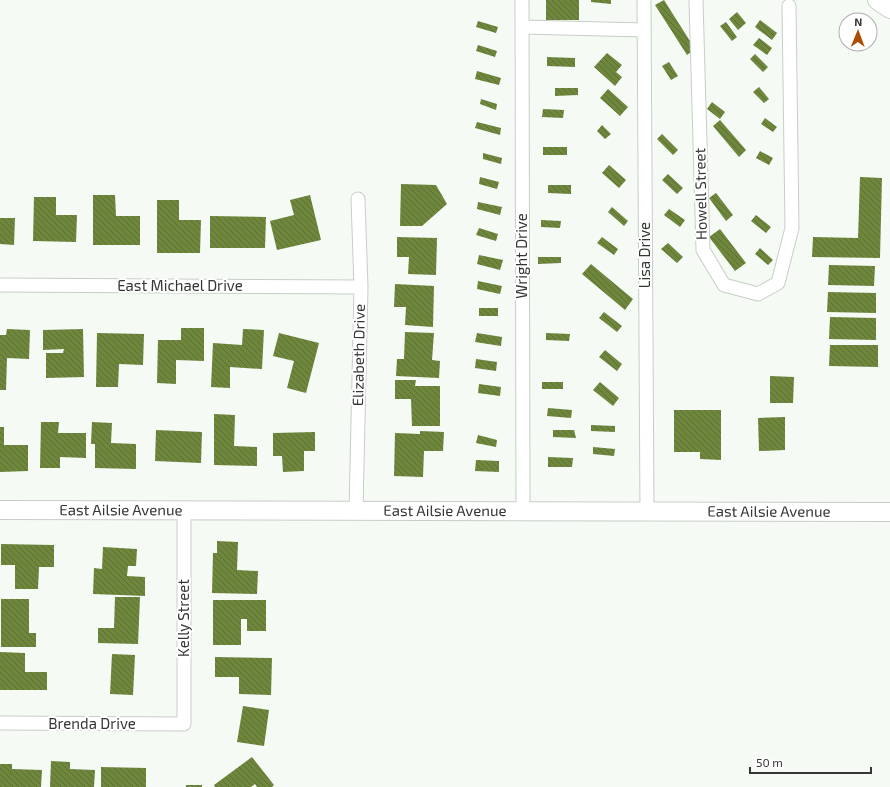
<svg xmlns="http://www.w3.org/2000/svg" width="890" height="787" font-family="'Exo 2',sans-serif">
  <defs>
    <pattern id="building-back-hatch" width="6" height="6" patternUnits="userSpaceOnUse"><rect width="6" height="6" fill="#6f873d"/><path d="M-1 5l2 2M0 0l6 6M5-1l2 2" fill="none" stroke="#5c6f34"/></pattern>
  </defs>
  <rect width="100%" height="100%" fill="#f5faf5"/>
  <path fill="url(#building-back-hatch)" d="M546,0H579V20H546Z
    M591,0H611V4L591,2Z
    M664,0L695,49L687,55L655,5Z
    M737,12L746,23L738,30L729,19Z
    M760,20L777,33L772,40L755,27Z
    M478,21L498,27L496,33L476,27Z
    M726,22L737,37L732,41L720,26Z
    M759,38L772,48L767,55L753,45Z
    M478,45L497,51L495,57L476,51Z
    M607,53L622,65L616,72L622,77L615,86L594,67Z
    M755,54L768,67L763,72L750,59Z
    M547,57L575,58V67L547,66Z
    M669,62L678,76L671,80L662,66Z
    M477,71L501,78L499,85L475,79Z
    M759,87L769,99L764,103L753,92Z
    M555,88H578V95L555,96Z
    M608,89L628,107L620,116L600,98Z
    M481,99L497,104L496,110L480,104Z
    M712,102L725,112L720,119L707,109Z
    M543,109L564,110L563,118L542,117Z
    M765,118L777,127L773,132L761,124Z
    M720,120L746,150L739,157L713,126Z
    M477,122L501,128L500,135L475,128Z
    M602,125L611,134L605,139L597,131Z
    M662,134L678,150L673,155L657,139Z
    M543,147H567V155H543Z
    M760,151L773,158L769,165L756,158Z
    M483,153L502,158L501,164L483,159Z
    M609,165L626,180L619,188L602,173Z
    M668,174L683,188L677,194L662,180Z
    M480,177L499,182L497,189L479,184Z
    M860,177L882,178L880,258L812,257L813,237L858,238Z
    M401,184L436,185L447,204L422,226H400Z
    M548,185H571V194L548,193Z
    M716,193L733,215L726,221L709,198Z
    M93,195H115L116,216H140V245H93Z
    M310,195L321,240L277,250L270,221L294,215L290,200Z
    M34,197H56V215H77L76,242L33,241Z
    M157,200H179V220H201L200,253H157Z
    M478,202L502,207L500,215L477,209Z
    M612,207L628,221L624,226L608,212Z
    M669,209L685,220L680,227L664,215Z
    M756,215L771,227L766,233L751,221Z
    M210,216L266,217L265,248H210Z
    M0,218H15L14,245L0,244Z
    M541,220L561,221L560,228L541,227Z
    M479,228L498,234L496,241L476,235Z
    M720,229L746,263L735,271L709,237Z
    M397,237L437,238L436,275L408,274L409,257H397Z
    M602,237L618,249L614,255L597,243Z
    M668,243L683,257L677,263L661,249Z
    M760,248L773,260L768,265L755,254Z
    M479,255L503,260L500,270L477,264Z
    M538,257H561V263L538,264Z
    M591,264L633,299L625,310L582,274Z
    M829,265L875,266L874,286L828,285Z
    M478,281L502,286L500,294L477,289Z
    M395,284L434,286L433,327L405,325L406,307H394Z
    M828,292L876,293V313L827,312Z
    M479,308H498V316H479Z
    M604,312L622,326L617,332L599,318Z
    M830,317L876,318V340L829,339Z
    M181,328H204V361L176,360V384L157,383L158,340H181Z
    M7,329L30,330L29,359L7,358L6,390H0V335H6Z
    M83,329L84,377L46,378V353H63L64,349L43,350V330Z
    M243,329L264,330L262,369L230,367V388L211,387L213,343L242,345Z
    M405,332L434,333L432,360L440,361L439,378L396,376L397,359H404Z
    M97,333L144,334L143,365L119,364L118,387H96Z
    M279,333L319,343L306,393L287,388L294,361L273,356Z
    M477,333L502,337L501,346L475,342Z
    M546,333L570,334L569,341L546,340Z
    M830,345H878V367L829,366Z
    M605,350L622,364L617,371L599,357Z
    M476,359L497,362L496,371L475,368Z
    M770,376L794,377L793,403H770Z
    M395,380H416L415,386H440V426H412L411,399H395Z
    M542,382H563V389H542Z
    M600,382L619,398L613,406L593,390Z
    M479,384L501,387L500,396L478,393Z
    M548,408L572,410L571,418L547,416Z
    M674,410H721V460L700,459V452H674Z
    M214,414L235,415L234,446L257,447V466L214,465Z
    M785,417V450L759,451L758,418Z
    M41,422H59L58,433H86V458L60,457V468H40Z
    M92,422L112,423L111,443L136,444V469L95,468V444H91Z
    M591,425L615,426V432L591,431Z
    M0,427H4V445H28V471L0,472Z
    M156,430L202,432L201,463L155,461Z
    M553,430H574L576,438L553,437Z
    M420,431L444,432L443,451H424L423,477L394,476L395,433L420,434Z
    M315,432V451H304V471L283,472L282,456H273V433Z
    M478,435L497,440L496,447L476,443Z
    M593,447L615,449L614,456L593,454Z
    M548,457L573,458L572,467H548Z
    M476,460L499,461V472L475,471Z
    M217,541L238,542L237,570L258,571L257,594L212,593L213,553H217Z
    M1,544L54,545V567H39L38,589H15V565H1Z
    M103,547L137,549L136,566H128L127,576L145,577V596L93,594L94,568L102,569Z
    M115,597H140L138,644L98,643V628H114Z
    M1,599H29V633H36V647H1Z
    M213,600H266V631H247V619H241V645H213Z
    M0,652L25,653V672H47V690H0Z
    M112,654L135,655L133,695L110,694Z
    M215,657L272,658L271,695L239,694V677H215Z
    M243,706L269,710L264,746L237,742Z
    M252,757L274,785L272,787H257L255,784L251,787H215L214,785Z
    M51,761L70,762V769L95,770L94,787H50Z
    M0,764H12V769L42,770L41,787H0Z
    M101,767L146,768V787H101Z
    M186,785H202V787H186Z"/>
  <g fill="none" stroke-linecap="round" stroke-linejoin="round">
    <defs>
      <path id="street" d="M522,0L523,512
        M644,0L647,511
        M696,0L703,250L724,285L758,294L778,283L792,228L789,6
        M522,27L644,30
        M0,285L361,287
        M356,511L361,287L358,199
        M0,723L184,724V511"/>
      <g id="secondary">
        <path d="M877,0L890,9"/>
        <path id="s1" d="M0,510L890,512"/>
      </g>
    </defs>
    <use href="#street" stroke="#c8cdc8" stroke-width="15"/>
    <use href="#secondary" stroke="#c8cdc8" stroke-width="20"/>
    <use href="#street" stroke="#fff" stroke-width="13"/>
    <use href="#secondary" stroke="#fff" stroke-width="18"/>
  </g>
  <g text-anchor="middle" stroke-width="4" stroke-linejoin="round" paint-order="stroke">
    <g font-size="15" fill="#343634" stroke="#fff">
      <text transform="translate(701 194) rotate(-91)" y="5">Howell Street</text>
      <text transform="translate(645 255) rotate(-90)" y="5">Lisa Drive</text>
      <text transform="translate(522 256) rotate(-90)" y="5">Wright Drive</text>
      <text x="180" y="291">East Michael Drive</text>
      <text transform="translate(359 355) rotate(-89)" y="5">Elizabeth Drive</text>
      <text dy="5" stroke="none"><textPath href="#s1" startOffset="121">East Ailsie Avenue</textPath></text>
      <text dy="5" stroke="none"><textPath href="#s1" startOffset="769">East Ailsie Avenue</textPath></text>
      <text dy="5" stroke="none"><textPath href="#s1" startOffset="445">East Ailsie Avenue</textPath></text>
      <text transform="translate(184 618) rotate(-90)" y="5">Kelly Street</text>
      <text x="92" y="729">Brenda Drive</text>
    </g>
  </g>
  <g transform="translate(858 32) rotate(1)"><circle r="19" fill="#ffffff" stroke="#aeafae"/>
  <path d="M0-3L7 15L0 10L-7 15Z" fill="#ac4c00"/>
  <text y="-6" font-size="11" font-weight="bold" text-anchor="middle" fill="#343634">N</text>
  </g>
  <path d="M750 767v6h121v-6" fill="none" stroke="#343634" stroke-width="2"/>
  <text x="756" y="767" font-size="12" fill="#343634" stroke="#ffffff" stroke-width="3" paint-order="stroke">50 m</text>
</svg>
